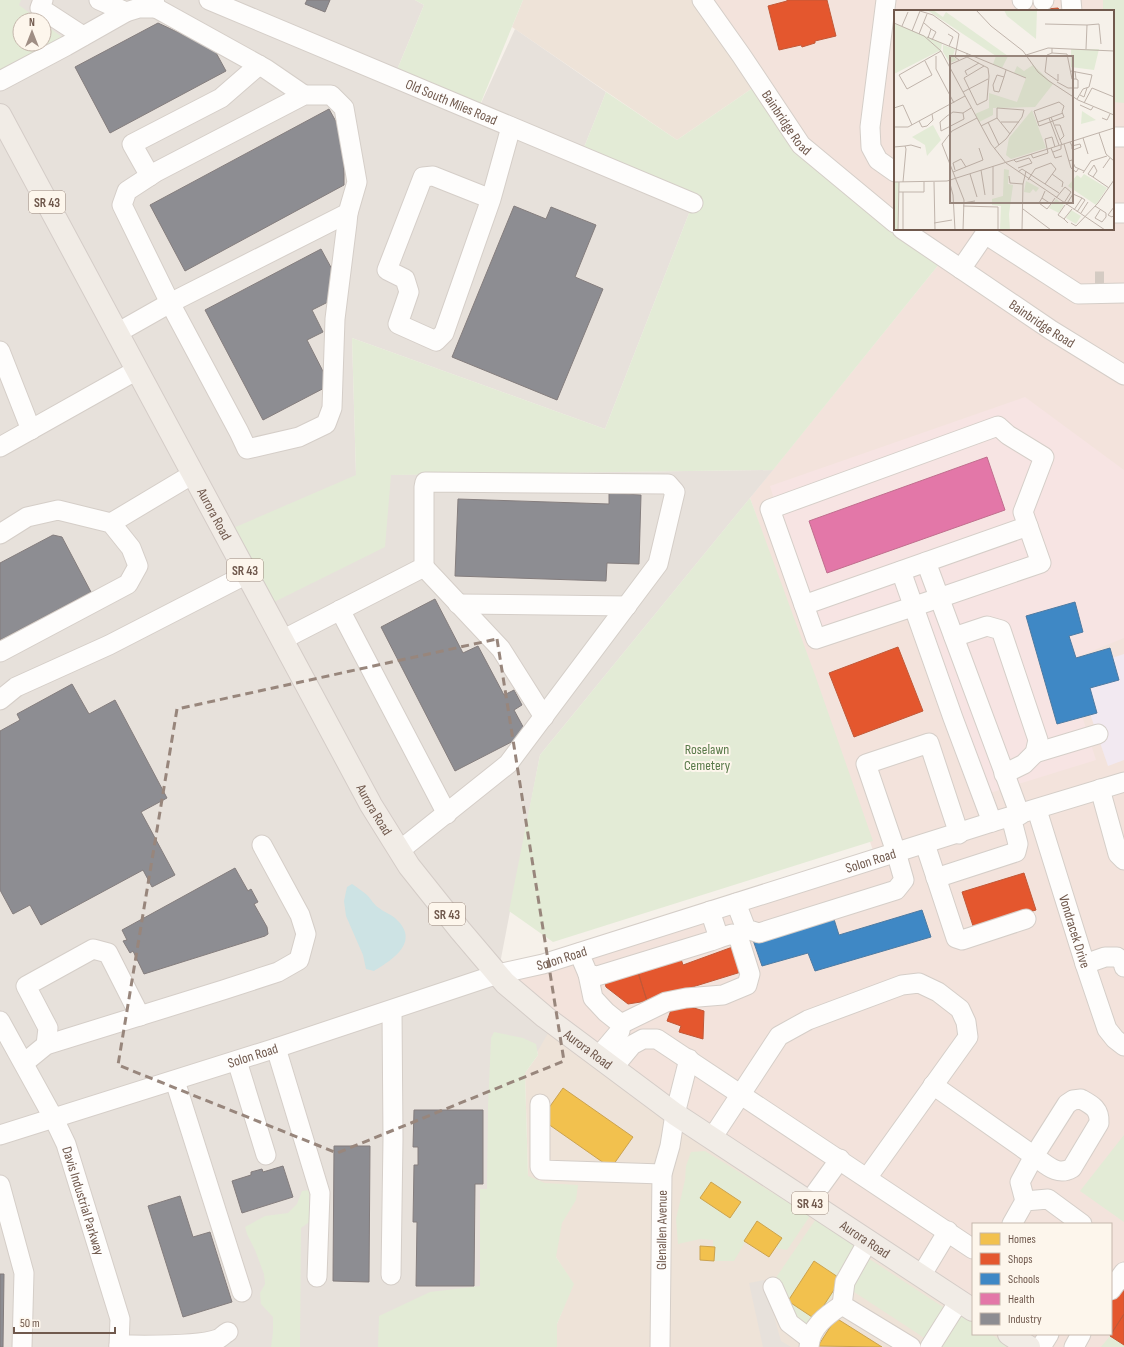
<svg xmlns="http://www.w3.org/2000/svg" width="1124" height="1347" font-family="'Sofia Sans Condensed',sans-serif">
  <rect width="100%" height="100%" fill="#f6f1ea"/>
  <path fill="#eee3d8" d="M523,0H702L760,83L677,140L512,27Z
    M554,1023L973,1310V1334H1009L1029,1347H557V1324L573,1284L556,1257L528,1176L525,1073L538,1055L536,1044Z"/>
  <path fill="#f3e3dc" d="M702,0H1124V1347H1029L1009,1334H1111V1224H973V1310L505,983L876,859L750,498L944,258L902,229H1113V11H895V223L801,145Z"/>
  <path fill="#e7e1db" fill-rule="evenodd" d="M0,0H415L424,5L394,77L477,112L515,29L606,92L581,155L693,203L605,429L352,338L356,475L773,470L540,755L498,974L554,1023L525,1073L500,1347H0ZM20,20H44V44H20Z
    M764,1280L781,1341L791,1347H763L749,1283Z"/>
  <path fill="#f2e9f1" d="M1124,654V760L1108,766L1075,670Z"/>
  <path fill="#f7e4e3" d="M1025,397L1124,470V638L1065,662L1096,760L977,797L911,615L816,639L770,486Z"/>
  <path fill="#e3ebd6" d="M0,0H21L19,5L39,20H20V44H44V24L62,37V41L0,72Z
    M415,0H523L477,112L394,77L424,5Z
    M1103,0H1124V103L1113,102V11H1103Z
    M760,83L801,145L944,258L773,470L391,475L385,547L264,607L224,532L356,475L352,338L605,429L693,203L581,155L606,92L677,140Z
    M750,498L815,675L873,841L553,942L509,911L540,755Z
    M494,1032L523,1038L536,1044L538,1055L525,1073L528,1176L545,1183L578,1185L576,1200L562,1223L556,1257L574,1284L557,1324V1347H378L379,1316L430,1292L480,1286V1189H487L488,1107L491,1038Z
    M1124,1135V1222L1080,1191Z
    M705,1151L810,1216L787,1250L776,1248L782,1238L757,1222L734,1261H714L713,1240L700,1239L678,1244L676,1219L685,1180L686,1166L691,1152Z
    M309,1190V1209L312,1220L301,1228L300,1347H271L273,1332V1317L261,1304L260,1293L265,1284L264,1274L255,1250L247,1234L245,1227L265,1216L288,1213L297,1204L302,1191Z
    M816,1219L863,1251L811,1327L788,1311L775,1279Z
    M868,1258L949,1311L929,1341L848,1288Z
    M963,1314L973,1321V1334H991L1010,1347H940Z
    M1110,1336L1124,1345V1347H1101Z"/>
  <path fill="#cde3e4" d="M352,884C357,887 362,891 367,895C371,899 374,905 379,908C384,912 390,914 395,918C421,941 394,959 374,971L366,969L363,955L346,916L344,901L347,887Z"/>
  <path fill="#f2c14e" stroke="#cba24e" d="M563,1088L633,1137L611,1168L541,1119Z
    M711,1182L741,1202L730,1218L700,1198Z
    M757,1221L782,1238L769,1257L744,1241Z
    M700,1246L715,1247L714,1261L700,1260Z
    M814,1261L841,1279L815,1319L788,1301Z
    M836,1318L882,1347L818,1346Z"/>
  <path fill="#e4572e" stroke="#c15837" d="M787,0H827L836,36L815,41V43L802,47L801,45L779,50L768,6L787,1Z
    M1058,8L1060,11H1044L1047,9Z
    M898,647L923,711L854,737L829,673Z
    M1024,873L1036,910L974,929L962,892Z
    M738,945L741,972L647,1001L637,969L680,956L683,965Z
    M637,969L647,1001L628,1004L606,987L604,979Z
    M674,1002L704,1011L703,1039L679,1032L681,1026L667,1021Z
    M1124,1286V1314L1111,1334V1294Z
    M1124,1314V1345L1110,1336Z"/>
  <path fill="#3f88c5" stroke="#4e7aa1" d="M1075,602L1083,632L1069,636L1076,658L1110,648L1119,680L1090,688L1097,713L1057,724L1026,616Z
    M922,910L931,937L815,971L808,953L762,966L753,940L833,916L839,935Z"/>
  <path fill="#e377a8" stroke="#c06e8d" d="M987,457L1005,510L827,573L809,521Z"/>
  <path fill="#8d8d92" stroke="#847d7d" d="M307,0H330L325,12L305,4Z
    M158,23L214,49L226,71L110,133L75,67Z
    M329,109L344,136V185L185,271L150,205Z
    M514,206L546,219L551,207L596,225L575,277L603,289L557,400L452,357Z
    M321,249L333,271L328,302L312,310L323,332L307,340L330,385L263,420L205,310Z
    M609,493L641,495L639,564L607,563L606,581L455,576L458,499L609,504Z
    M53,535L62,537L91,592L0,640V563Z
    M435,599L463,653L478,646L504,695L514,690L522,705L514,710L527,734L455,771L381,627Z
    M72,684L89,714L115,700L167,798L141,812L175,875L152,887L143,870L41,925L30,905L13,914L0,890V731L20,720L17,714Z
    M235,868L248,891L251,889L258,902L254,904L267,927L268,934L265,936L144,974L133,951L130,953L123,941L127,940L122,930Z
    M414,1110H483V1184H475L474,1286H416L417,1222H413L414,1165H418V1147H413Z
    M334,1146H370L369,1282L333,1281Z
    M283,1166L293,1197L242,1213L232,1181L251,1175V1172L262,1169L263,1172Z
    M180,1196L193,1237L210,1232L232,1302L183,1317L148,1206Z
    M0,1274H4L3,1347H0Z"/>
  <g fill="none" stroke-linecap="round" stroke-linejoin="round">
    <path stroke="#d4cbc3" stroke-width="19" stroke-dasharray="19 10" stroke-linecap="butt" d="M1095,281H1104"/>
    <defs>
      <g id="minor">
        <path d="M43,0L40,8L83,36"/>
        <path d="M99,0L126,12"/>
        <path d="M154,0L156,8L266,69L304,95"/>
        <path id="s1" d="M209,0L693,203"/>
        <path id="s2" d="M702,0L741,55L801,145L895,223"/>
        <path d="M886,0L870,127L871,147L878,160L895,172"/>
        <path d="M1022,0L1023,1"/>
        <path d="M1071,0L1072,11"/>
        <path d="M1043,1L1044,0"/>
        <path d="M0,81L66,46L126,12L139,8H156"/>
        <path d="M304,95H331L344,108L357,182L348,213L347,223L335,319L332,408L326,424L299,437L247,449L239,432L170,303L122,205L127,191L156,172Z"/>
        <path d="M1113,137H1124"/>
        <path d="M150,176L132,144L221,98L259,65"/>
        <path d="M491,199L433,176L423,177L387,270L405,279L409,292L398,324L436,341L444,333L491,199L511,127"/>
        <path d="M1113,213H1124"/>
        <path id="s3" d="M902,229L1051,330L1124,375"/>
        <path d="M961,269L985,234L1078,294L1124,293"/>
        <path d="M117,333L170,303L348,213"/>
        <path d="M0,351L31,430"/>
        <path d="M998,426L1008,435L1044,457L1023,512L1041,563L939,598L816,639L770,509Z"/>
        <path d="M0,447L137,370"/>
        <path d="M111,523L193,474"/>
        <path d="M0,534L27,517L58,510L111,523L131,548L138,566L128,584L0,652"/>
        <path d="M926,562L1020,815"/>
        <path d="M424,567L501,649L544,717"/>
        <path d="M901,571L953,718L992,822"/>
        <path d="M458,604L627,606"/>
        <path d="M804,605L1028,526"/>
        <path d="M340,610L447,814"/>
        <path d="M954,637L987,626L1001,630L1038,740L1035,753L1024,764L1004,774"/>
        <path d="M282,640L424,567V487L425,482L668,484L675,492L658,564L508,764L399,851"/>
        <path d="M0,700L16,687L109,645L247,574"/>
        <path d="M1035,753L1098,734"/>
        <path d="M1100,789L1118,854L1124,860"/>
        <path id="s4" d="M1037,810L1085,964L1107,1029L1115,1039L1124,1046"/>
        <path d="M925,844L956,938L962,940L1026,919"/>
        <path d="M936,878L1016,852L1018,844L1011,817"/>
        <path d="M736,903L746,929L759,933L896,890L904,880L896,852L866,764L929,743L959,834"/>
        <path d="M579,953L588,974L597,976L711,941L719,938L710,911"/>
        <path d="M1085,964L1105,957H1117L1123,962L1124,967"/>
        <path d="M588,974L593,998L606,1012L621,1024L620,1031L598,1057"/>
        <path id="s5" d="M0,1021L54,1119L66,1144L120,1319L119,1347"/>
        <path d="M621,1024L666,1002L686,998L723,995L747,985L750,974L739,939L732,934L719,938"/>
        <path d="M46,1045L48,1028L26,986L93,949L108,953L140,1016"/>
        <path d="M276,1048L320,1193L317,1277"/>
        <path d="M237,1061L266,1155"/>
        <path d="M24,1063L46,1045L223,990L278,972L299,960L306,934L300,915L262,845"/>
        <path d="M613,1068L632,1045L643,1039H657L973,1249"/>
        <path d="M175,1081L242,1292"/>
        <path d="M933,1085L1034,1156L1020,1182L1025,1201"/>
        <path d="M1081,1099C1092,1105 1100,1109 1099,1123L1072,1168C1057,1177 1046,1164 1034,1156L1067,1104L1073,1100Z"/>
        <path d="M540,1104V1167L542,1170L662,1174"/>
        <path id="s6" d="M0,1135L276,1048L498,974L543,964L992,822L1124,782"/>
        <path d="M712,1138L779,1036L808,1020L902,985L919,983L938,992L960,1009L966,1022L968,1037L867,1178"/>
        <path d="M0,1185L24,1273L22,1347"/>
        <path d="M809,1202L840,1159"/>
        <path d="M1012,1224L1025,1201L1048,1199L1082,1224"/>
        <path d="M868,1241L845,1282L842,1305L911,1347"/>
        <path d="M391,1275L393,1139L392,1010"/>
        <path d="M921,1276L948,1231"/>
        <path d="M773,1287L789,1323L810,1339"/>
        <path d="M1111,1290L1124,1272"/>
        <path d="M119,1345C143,1345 197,1347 218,1339C221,1338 224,1334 228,1332"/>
        <path id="s7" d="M660,1347L662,1174L670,1146L675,1114L689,1059"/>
        <path d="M809,1347C810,1327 827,1315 842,1305"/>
        <path d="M930,1347L959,1301"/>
        <path d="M1041,1347L1049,1334"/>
        <path d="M1074,1347L1081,1334"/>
      </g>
      <g id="major">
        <path id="s8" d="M0,115L371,805L409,866L460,930L505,983L545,1017L675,1114L973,1310"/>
        <path d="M1009,1334L1029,1347"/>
      </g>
    </defs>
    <use href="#minor" stroke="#d5cec8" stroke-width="21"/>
    <use href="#major" stroke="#d4ccc7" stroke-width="24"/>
    <use href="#minor" stroke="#fefdfc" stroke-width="19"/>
    <use href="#major" stroke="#f1ece6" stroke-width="22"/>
  </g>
  <path fill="none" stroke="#98867c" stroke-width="3" stroke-dasharray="8 5" stroke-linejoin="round" d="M497,639L564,1061L337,1153L118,1065L177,709Z"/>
  <g text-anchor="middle" stroke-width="4" stroke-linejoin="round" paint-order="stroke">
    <g fill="#fdf6ec" stroke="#9a887d" stroke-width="1">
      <rect x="29" y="191" width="36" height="22" rx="3"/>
      <rect x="227" y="559" width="36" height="22" rx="3"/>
      <rect x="429" y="903" width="36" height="22" rx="3"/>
      <rect x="792" y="1192" width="36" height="22" rx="3"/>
    </g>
    <g font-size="13" font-weight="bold" fill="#70594d">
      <text x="47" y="207">SR 43</text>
      <text x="245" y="575">SR 43</text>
      <text x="447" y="919">SR 43</text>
      <text x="810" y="1208">SR 43</text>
    </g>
    <g font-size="14" fill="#70594d" stroke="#fdf6ec">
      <text dy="5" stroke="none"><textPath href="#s1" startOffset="263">Old South Miles Road</textPath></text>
      <text dy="5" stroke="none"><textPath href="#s2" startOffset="149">Bainbridge Road</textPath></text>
      <text dy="5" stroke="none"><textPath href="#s3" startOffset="169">Bainbridge Road</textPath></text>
      <text dy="5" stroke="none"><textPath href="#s8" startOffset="453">Aurora Road</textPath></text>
      <text dy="5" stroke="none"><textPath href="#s8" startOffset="789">Aurora Road</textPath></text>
      <text dy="5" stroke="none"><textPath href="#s6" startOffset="913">Solon Road</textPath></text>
      <text dy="5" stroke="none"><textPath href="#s4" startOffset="127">Vondracek Drive</textPath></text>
      <text dy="5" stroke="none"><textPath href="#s6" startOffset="589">Solon Road</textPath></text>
      <text dy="5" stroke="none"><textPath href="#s8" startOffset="1113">Aurora Road</textPath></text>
      <text dy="5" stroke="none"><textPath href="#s6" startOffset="265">Solon Road</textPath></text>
      <text dy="5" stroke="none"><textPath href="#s5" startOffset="199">Davis Industrial Parkway</textPath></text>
      <text dy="5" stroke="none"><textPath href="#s7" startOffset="117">Glenallen Avenue</textPath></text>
      <text dy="5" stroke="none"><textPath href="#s8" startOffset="1449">Aurora Road</textPath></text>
    </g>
    <g font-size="14" fill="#597a4a" stroke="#fdf6ec">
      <text x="707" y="754">Roselawn<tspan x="707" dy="16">Cemetery</tspan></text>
    </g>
  </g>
  <g transform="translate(894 10)">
    <rect width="220" height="220" fill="#f6f1ea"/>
    <path d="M33,0H39L49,7L52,2L114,46L108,58L99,54L102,46ZM110,0H143L142,29L113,6ZM0,13L48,33L47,40L0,64ZM49,35L61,39L59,46L63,50L56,53L49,42ZM177,39H205L200,60L177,57ZM139,55L159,74L141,97L99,98V105L85,112L81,104L95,98V83L123,92L132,68L120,63L123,56L130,61ZM138,100L152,138L117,149L112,145L115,128ZM188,101L202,110L187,114ZM39,115L47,130L33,146L31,135L18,127ZM110,159L115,160L114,174L119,175L115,204L116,220H106L107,196L98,195V189L109,186ZM190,164L213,178L202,195L174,176L183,165L187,168ZM132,171L145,178L142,182L139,179L136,183L130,182ZM0,172H5L4,220H0ZM162,189L170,195L165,203L155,198ZM177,200L187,206L182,214L172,208Z" fill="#e3ebd6"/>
    <path fill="none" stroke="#c0b4ab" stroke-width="1" d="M82,0L97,16L129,41L144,62L155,71L184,90L220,105M0,13L30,26L47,41L97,134L112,153L211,220M30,13L37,19L34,28M151,14L193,15L192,39M193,15L205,14L207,34M8,16L14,2M37,19L42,22L38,30M18,21L26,1L39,5L65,24L61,47L65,50M25,24L33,4M54,24L59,27L55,36M33,27L132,68M158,38V43L173,44L178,69H182L181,61M73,43V47L90,56M158,43L153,45L151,62L164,71V64M132,45L154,38L220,41M42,46V59L60,93M31,51L38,65L13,79L5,65L47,41M55,55L73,47M90,56L94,58L95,66L93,90L83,95L70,68ZM177,61L198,65L195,77L189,79L183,89M73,65L71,61L85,53M110,67L103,65L99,75L100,81L105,82L110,67L112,60M163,72L174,78H184V70L182,69M69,82L94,69M186,85L190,87L193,78M165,92L170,96L168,102L170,107L145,116L140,101ZM190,93L198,78L220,87M186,95L197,100L199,97M0,98L9,95L18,115M69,103L70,109L47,121L46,112L53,106L59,102L69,103L77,98M157,107L168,135M103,108L116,124M155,108L165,135M208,108L213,110L216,104M25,111L28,117L33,116L39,110L38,104M94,112L105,135M107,112H125M144,112L169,103M161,115H166L170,126L166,130M87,116L103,108V98L130,100L128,107L112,129L100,139M0,117H14L71,86M205,123L212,144L220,151M189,128L194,144M176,132L178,136V139L179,140L187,137L186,134L178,136M170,134L177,158L182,162L185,158M11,136L17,135L27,138M0,137L11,136L12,139L9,172M157,138L161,148L168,146M159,142L167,139V135M137,144L139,148L154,143L151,129L158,127L161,137M120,150L122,152L135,148M175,151L178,150L181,157L190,161M124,158L138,153L135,148M209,158L216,148M61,160L59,153L67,149L72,157M87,160L91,185M59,162L89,150L85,138M124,162L128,159L165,183M189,163L197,151L213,146M76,164L83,187M158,164L169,172L168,177M115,166L116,173L129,174M199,167L203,161L200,155L194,164L199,167L215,178M55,170L59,185L61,220M134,170L141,159L157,153L162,159L151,174M0,172L53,171L220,118M40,172L41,220M151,181L148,188L157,194L161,188M5,182H9V220M9,182H30V172M99,185V156M148,188L145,193L153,199L157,194M162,188L171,177L177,182L170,193M69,193L81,191M172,195L179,184L188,188M69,196L104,197V220M201,196L212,203V207M220,197L214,205L218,207L220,205M129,199L157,220M180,200L188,188L191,190L183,202M206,200L201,208L208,212L212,207M187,203L194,192M170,209L164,205L171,195M40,213L58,210M174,213L170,209L178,199M177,213L182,216L204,193L220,170M4,220L5,172M69,220L70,190L48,134L58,121L83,108M128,220L129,174L132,161"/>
    <path fill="#98867c" fill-opacity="0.15" stroke="#98867c" stroke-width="2" d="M56,46H179V193H56Z"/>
    <rect width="220" height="220" fill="none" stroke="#70594d" stroke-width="2"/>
  </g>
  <rect x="972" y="1223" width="140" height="112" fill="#fdf6ec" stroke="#c5b7ac"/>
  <rect x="980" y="1233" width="20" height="12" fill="#f2c14e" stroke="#c5b7ac"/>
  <text x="1008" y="1243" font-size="12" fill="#70594d">Homes</text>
  <rect x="980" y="1253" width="20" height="12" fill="#e4572e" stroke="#c5b7ac"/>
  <text x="1008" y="1263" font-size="12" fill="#70594d">Shops</text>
  <rect x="980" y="1273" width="20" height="12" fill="#3f88c5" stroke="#c5b7ac"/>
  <text x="1008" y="1283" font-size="12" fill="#70594d">Schools</text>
  <rect x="980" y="1293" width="20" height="12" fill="#e377a8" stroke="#c5b7ac"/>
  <text x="1008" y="1303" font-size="12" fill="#70594d">Health</text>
  <rect x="980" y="1313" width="20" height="12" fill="#8d8d92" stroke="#c5b7ac"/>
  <text x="1008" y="1323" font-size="12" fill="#70594d">Industry</text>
  <g transform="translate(32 32)"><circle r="19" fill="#fdf6ec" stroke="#c5b7ac"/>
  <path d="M0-3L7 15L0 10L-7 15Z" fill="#9f8e84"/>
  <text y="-6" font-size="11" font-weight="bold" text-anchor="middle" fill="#70594d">N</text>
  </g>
  <path d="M14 1327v6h101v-6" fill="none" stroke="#70594d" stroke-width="2"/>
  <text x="20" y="1327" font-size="12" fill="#70594d" stroke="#fdf6ec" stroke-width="3" paint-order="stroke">50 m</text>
</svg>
